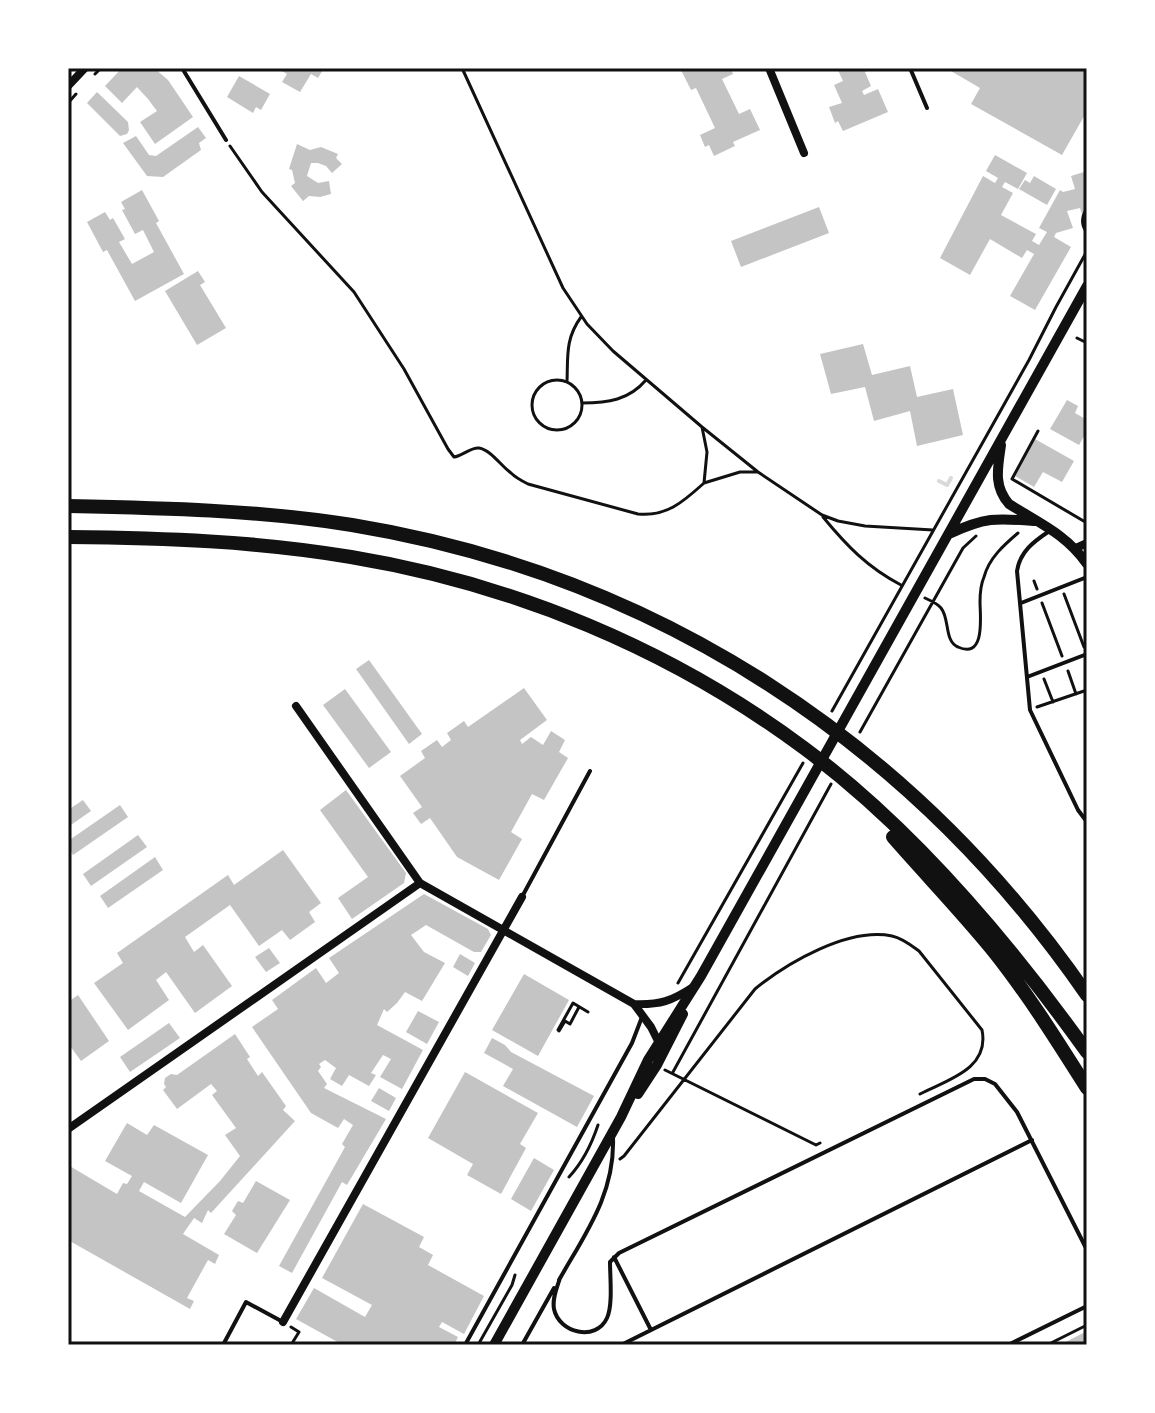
<svg xmlns="http://www.w3.org/2000/svg" width="1155" height="1413" font-family="'Nunito Sans',sans-serif">
  <rect width="100%" height="100%" fill="#fff"/>
  <g fill="none" stroke-linecap="round" stroke-linejoin="round">
    <path stroke="#d9d9d9" stroke-width="4" d="M939,481L947,485L951,478"/>
  </g>
  <path fill="#c4c4c4" d="M122,68H154L168,80L193,117L155,144L140,122L157,111L148,99L137,87L122,103L105,86Z
    M277,68H324L318,78L311,74L300,92L282,82L287,74Z
    M680,68H731L733,74L722,79L739,114L750,109L760,130L733,142L735,146L714,156L709,145L705,147L700,135L715,128L696,88L691,90Z
    M837,68H873L865,72L871,86L862,91L864,95L878,89L888,112L843,131L838,121L835,123L829,107L842,103L834,85L843,81Z
    M952,68H1087V111L1062,155L971,104L980,88L951,71Z
    M239,76L270,94L261,110L256,107L253,113L227,97Z
    M97,92L128,122L129,130L127,134L120,136L87,103Z
    M198,127L206,138L199,143L201,150L163,177L147,176L123,143L136,136L149,155L156,156Z
    M297,144L310,150L321,147L338,154L336,158L342,164L332,173L326,166L318,163H311L307,176L318,183L329,181L331,194L320,197L309,196L303,201L291,186L295,183L292,170L289,169Z
    M995,155L1027,173L1018,189L1005,182L1002,187L1013,193L1001,215L1036,234L1032,241L1039,245L1047,232L1039,228L1060,190L1063,192L1075,189L1071,176L1087,171V220L1084,221L1080,208L1067,211L1073,228L1056,233L1054,237L1071,247L1035,310L1010,296L1034,254L1027,250L1022,258L990,239L970,275L940,258L983,176L995,183L998,178L986,171Z
    M1034,176L1056,189L1047,205L1019,189L1025,180L1030,183Z
    M142,190L159,221L156,223L184,274L135,301L107,250L103,252L87,222L105,212L110,220L113,218L125,239L119,242L132,264L154,252L143,230L135,234L122,210L125,209L121,202Z
    M819,207L829,233L741,267L731,241Z
    M198,271L205,282L200,285L226,328L197,345L165,291Z
    M863,344L872,375L910,366L917,397L953,389L963,435L917,446L910,411L874,421L865,387L831,394L820,354Z
    M1067,400L1078,406L1075,413L1087,420V431L1079,445L1050,429Z
    M1035,439L1074,461L1062,482L1043,472L1034,487L1015,476Z
    M369,660L422,734L409,744L356,669Z
    M524,688L547,720L520,740L522,744L531,737L543,745L551,731L565,740L559,752L568,758L544,800L532,794L511,832L522,839L499,880L457,857L430,818L421,824L413,813L422,807L400,776L425,758L421,751L437,740L442,747L451,740L447,733L464,721L468,727Z
    M345,689L391,752L369,768L323,705Z
    M346,790L406,873L404,883L352,919L338,898L368,877L320,810Z
    M83,800L91,811L68,827V810Z
    M120,805L128,817L73,855L68,847V841Z
    M138,835L147,847L91,886L83,874Z
    M283,850L321,903L309,912L315,922L290,940L282,930L259,946L230,905L185,937L194,952L203,945L232,986L195,1013L166,972L156,980L169,1000L128,1030L94,983L123,963L117,953L228,875L234,885Z
    M155,857L163,870L108,908L100,896Z
    M424,894L488,929L491,935L481,952H474L426,925L411,935L424,952L445,963L422,1001L405,992L397,1003L387,1012L384,1009L377,1025L423,1050L402,1089L380,1077L391,1059L383,1055L371,1073L376,1075L369,1086L349,1075L342,1086L330,1079L336,1068L325,1060L319,1064L321,1067L318,1071L327,1084L324,1088L386,1119L347,1185L342,1182L292,1273L279,1266L345,1147L342,1144L353,1125L344,1119L338,1128L311,1113L252,1027L278,1009L272,1000L316,968L326,983L339,973L329,958Z
    M269,948L280,963L266,972L255,957Z
    M460,954L475,963L468,976L453,967Z
    M524,974L569,1000L538,1056L492,1030Z
    M78,995L109,1041L81,1061L68,1043V1002Z
    M418,1011L439,1022L427,1044L406,1032Z
    M169,1023L180,1038L130,1072L120,1057Z
    M235,1034L250,1057L247,1059L258,1076L262,1072L286,1106L283,1110L295,1121L211,1213L208,1210L202,1223L194,1218L183,1234L219,1255L215,1264L208,1260L187,1298L194,1301L190,1309L68,1240V1165L117,1194L123,1183L127,1184L132,1176L105,1161L127,1123L147,1135L154,1125L208,1155L181,1203L144,1182L139,1191L185,1217L220,1181L240,1156L225,1135L236,1128L212,1095L217,1091L211,1084L177,1109L163,1090L166,1087L164,1084L165,1078L171,1074L177,1075Z
    M492,1038L505,1045L511,1052L594,1096L577,1127L503,1086L513,1069L484,1053Z
    M465,1072L538,1113L520,1144L526,1148L501,1194L467,1175L473,1164L428,1138Z
    M379,1088L396,1098L389,1111L371,1101Z
    M534,1158L554,1170L531,1211L511,1199Z
    M256,1181L290,1200L257,1253L224,1234L236,1215L232,1211L238,1201L243,1203Z
    M363,1204L424,1237L419,1247L433,1255L428,1265L484,1296L464,1334L442,1322L439,1327L458,1337L454,1345H343L296,1319L314,1288L365,1317L372,1305L322,1278Z
    M1087,1331V1345H1060Z"/>
  <g fill="none" stroke-linecap="round" stroke-linejoin="round">
    <path stroke="#111" stroke-width="3" d="M462,68L563,288L587,324L613,351L702,427L758,472L822,515L838,521L865,526L933,530
      M95,74L101,68
      M68,103L76,94
      M230,146L262,192L354,292L404,369L448,449L454,457C462,456 471,447 479,448C491,450 501,466 511,473C516,478 522,481 528,484L638,514C667,517 684,501 704,483
      M1077,338L1087,343
      M532 405a25 25 0 1 1 50 0a25 25 0 1 1-50 0Z
      M567,382C568,357 565,339 581,317
      M582,403C608,403 629,400 646,380
      M702,427L707,452L704,483L740,472H758
      M1038,431L1012,479L1087,523
      M823,517C847,546 867,567 901,585
      M1034,581L1037,589
      M1064,594L1084,647
      M925,598C931,601 937,603 941,608C950,619 944,641 958,647C986,660 980,615 980,602C980,593 981,584 984,577C989,558 1004,545 1018,533
      M1042,603L1062,656
      M1068,671L1076,694
      M1044,679L1053,702
      M1037,707L1087,690
      M832,711L1029,360L1056,307L1087,251
      M860,732L963,548L976,536
      M678,983L803,763
      M579,1007L570,1024L565,1021L559,1031L558,1030L573,1003L588,1012
      M665,1070L816,1145L820,1143
      M673,1072L831,784
      M620,1159L624,1156L755,989C787,963 848,927 892,936C902,938 911,945 919,951L982,1030C990,1069 947,1080 920,1094
      M569,1177C582,1163 592,1143 598,1125
      M291,1345L299,1332L291,1327
      M478,1345L512,1285L515,1275
      M1047,1345L1087,1325"/>
    <path stroke="#111" stroke-width="4" d="M182,68L226,140
      M910,68L927,108
      M1087,209C1082,217 1081,224 1087,232
      M1048,532C1033,542 1020,552 1017,571L1030,710L1078,810L1087,822
      M1021,603L1087,577
      M1027,677L1087,654
      M523,895L590,771
      M614,1257L651,1330
      M560,1278C557,1288 552,1298 554,1309C559,1333 596,1342 607,1318C613,1305 610,1277 610,1262L619,1253L974,1079H985L995,1084L1017,1112L1087,1250
      M559,1280C585,1234 615,1194 613,1138
      M223,1345L246,1302L283,1322
      M465,1345L632,1043L642,1017
      M522,1345L554,1288
      M621,1345L1032,1140
      M1008,1345L1087,1306"/>
    <path stroke="#111" stroke-width="8" d="M769,68L804,153
      M68,86L85,68
      M1076,548L1087,543
      M296,706L420,883L634,1004L651,1027L659,1043
      M634,1004C660,1005 672,1001 693,987
      M68,1129L420,883
      M283,1322L522,897"/>
    <path stroke="#111" stroke-width="10" d="M1001,445C998,467 993,486 1009,504C1039,523 1066,534 1087,564
      M949,534C985,517 996,518 1035,521
      M638,1094L657,1065L683,1014
      M494,1345L621,1117L648,1060L701,976L1087,286"/>
    <path stroke="#111" stroke-width="14" d="M68,506C163,508 258,510 352,525C656,575 912,742 1087,995
      M68,537C163,538 257,541 351,557C514,584 671,649 804,748C912,828 1009,943 1087,1052
      M893,837C927,876 963,913 996,954C1029,996 1058,1042 1087,1088"/>
  </g>
  <rect width="1155" height="1413" fill="none" stroke="#ffffff" stroke-width="140"/>
  <rect x="70" y="70" width="1015" height="1273" fill="none" stroke="#111" stroke-width="3"/>
</svg>
